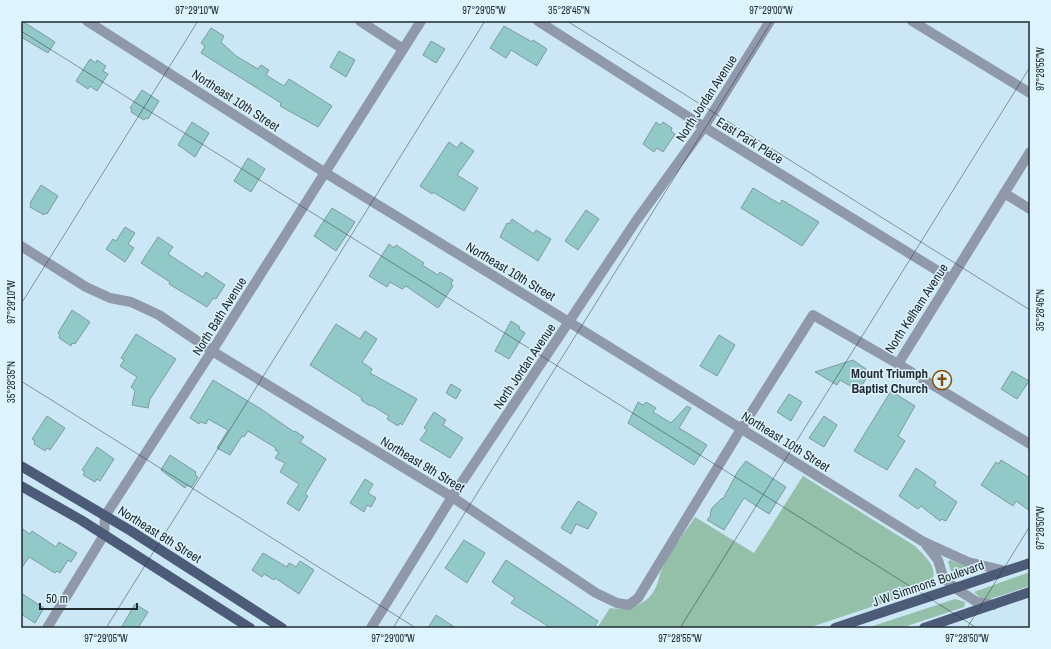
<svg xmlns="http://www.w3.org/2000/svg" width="1051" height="649" font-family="'Archivo Narrow',sans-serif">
  <rect width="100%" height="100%" fill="#cbe7f5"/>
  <path fill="#94bfa9" d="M803,476L915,546C929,560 943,572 925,589L808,628H597L610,608C628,611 648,605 656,587C659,581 659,575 662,569C670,551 684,534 695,517L754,553Z
    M950,560L969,567V568L952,574L948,562Z
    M1030,572V586L984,601L974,592Z
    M955,599L965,602L964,607L901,628H867Z"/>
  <path fill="#91c9c9" stroke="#7c9c9b" d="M22,21L55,42L48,53L21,37Z
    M504,26L532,42L533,40L547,49L537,66L511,50L506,58L490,48Z
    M211,28L224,36L221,42L236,56L258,69L261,65L269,70L266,75L284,86L289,79L332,106L318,127L280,106L281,103L201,53L205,46L201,43Z
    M431,41L445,49L436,63L423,55Z
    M339,51L355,60L346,77L330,67Z
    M90,59L96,63L97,60L106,66L103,71L108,74L97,91L90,86L88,89L76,81Z
    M142,90L159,101L148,119L146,118L144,120L131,112L132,109L130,108Z
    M192,122L209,133L195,157L178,145Z
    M656,122L660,125L663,122L672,128L671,131L675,134L663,152L657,148L654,152L643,144Z
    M449,142L457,148L461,142L474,151L457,175L478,188L464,211L433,192L432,194L420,186Z
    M248,158L265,169L251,192L234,181Z
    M41,185L58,196L47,214L45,213L44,215L30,207L31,204L30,203Z
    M753,188L780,204L782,200L819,222L802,246L741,208Z
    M332,208L355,222L336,251L314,236Z
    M586,210L599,219L578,250L565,241Z
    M512,219L534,234L536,230L551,239L538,261L500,237L507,223L509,224Z
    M125,227L135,233L128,244L134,248L125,262L106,249L113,239L116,241Z
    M158,237L173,247L168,254L203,277L206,272L225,285L216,299L213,298L207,307L169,284L170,282L141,263Z
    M389,244L394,248L396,245L424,263L422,265L438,275L440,272L453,280L451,284L453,286L438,308L406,286L402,289L390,282L387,287L369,276Z
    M72,310L90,322L75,344L72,343L71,346L59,338L60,335L58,333Z
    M511,321L520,327L519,329L525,333L509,359L495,351Z
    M336,324L360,339L365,331L377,339L362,362L372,369L370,373L417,399L402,425L400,423L398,426L387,419L389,416L371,405L370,406L361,400L362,398L310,365Z
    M136,334L176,359L150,399L148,408L132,405L135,391L131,387L137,377L120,366L124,360L121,358Z
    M719,335L735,345L717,376L700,366Z
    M853,360L866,369L864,373L868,375L859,391L840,380L837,385L815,372Z
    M1012,371L1029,381L1017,399L1001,389Z
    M213,380L261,409L294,432L295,431L304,437L300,442L326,459L305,494L308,496L299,511L287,503L299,484L280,472L285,463L275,458L279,452L275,450L276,448L248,431L244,437L242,436L230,455L217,448L228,430L208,419L206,424L201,422L199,424L190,418Z
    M451,384L461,390L456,399L446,393Z
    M891,391L915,406L898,436L905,441L887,470L854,451Z
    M789,394L802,402L791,421L777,412Z
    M638,402L643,405L646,402L656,408L653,412L671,423L687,406L691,408L679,428L707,445L694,465L628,423Z
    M434,412L446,420L443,425L463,438L450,458L420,440L427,430L424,428Z
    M47,416L65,428L50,450L47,448L45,451L34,444L35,441L32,439Z
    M824,416L837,425L824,447L809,438Z
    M97,447L114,459L100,481L97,479L95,482L83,475L85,472L82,470Z
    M170,455L196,472L195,475L198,477L192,487L187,485L185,488L161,470Z
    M1001,460L1030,478V511L1016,501L1013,506L981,485L996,462L999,464Z
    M746,461L786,487L769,514L744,498L724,530L707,520L711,515L710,514L712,508L722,498L723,499L738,471Z
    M916,468L936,482L934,486L957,502L946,521L941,519L940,521L921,506L918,509L899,496Z
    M365,479L373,484L368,493L376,498L371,507L367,505L364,512L350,503Z
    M578,501L597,513L588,529L576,524L571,534L561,528Z
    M21,528L30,534L32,531L56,547L59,542L77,553L71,562L68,560L60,573L57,571L55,573L29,557L21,569Z
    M464,540L485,553L467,583L445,568Z
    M263,553L287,567L289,563L296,567L300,561L314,570L299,594L275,578L274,580L264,574L262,577L252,570Z
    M506,560L598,621L594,628H551L511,603L515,598L492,582Z
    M21,593L44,608L35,623L21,614Z
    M135,604L148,612L138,628H121Z
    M436,615L456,628H428Z"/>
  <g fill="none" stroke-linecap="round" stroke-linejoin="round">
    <path stroke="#8f99a9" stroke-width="10" d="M87,21L324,172L569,322L922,541L968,562L1006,571
      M360,21L403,49
      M538,21L704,127L951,279
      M912,21L1030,93
      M1004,193L1030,209
      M21,246L86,287L110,298L131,302L159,315L212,351L452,497L596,593L617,603L629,605L638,598L741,429L813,315L898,364L1030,152
      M898,364L1030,444
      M926,545L938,560L943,577L955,588L977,602L993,605
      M47,628L104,535L105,516L212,351L421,21
      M371,628L452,497L636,221L704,127L770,21"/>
    <path stroke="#4c5c78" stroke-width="10" d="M21,466L131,531L282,628
      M21,486L81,520L250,628
      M835,628L1030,563
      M924,628L1030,592"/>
  </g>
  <path fill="none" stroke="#202b30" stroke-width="1" stroke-opacity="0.45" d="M567,21L1030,310M21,31L977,628M21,304L198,21M21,381L416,628M106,628L485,21M393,628L772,21M680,628L1030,67M967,628L1030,526"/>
  <defs>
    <symbol id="church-ring" viewBox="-11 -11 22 22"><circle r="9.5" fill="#ddf3fe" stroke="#874f02" stroke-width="1.5"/><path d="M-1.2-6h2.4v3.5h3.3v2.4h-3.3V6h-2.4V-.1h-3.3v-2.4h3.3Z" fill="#874f02"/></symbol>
  </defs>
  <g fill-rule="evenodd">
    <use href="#church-ring" x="931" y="369" width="22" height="22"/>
  </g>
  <g text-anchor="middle" stroke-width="3" stroke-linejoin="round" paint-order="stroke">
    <g font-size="13" fill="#202b30" stroke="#ddf3fe">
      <text transform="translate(706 98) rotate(-57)" y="5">North Jordan Avenue</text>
      <text transform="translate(236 100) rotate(33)" y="5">Northeast 10th Street</text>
      <text transform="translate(750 140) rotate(32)" y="5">East Park Place</text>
      <text transform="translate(511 271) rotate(31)" y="5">Northeast 10th Street</text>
      <text transform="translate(916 308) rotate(-57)" y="5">North Kelham Avenue</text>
      <text transform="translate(219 316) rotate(-58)" y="5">North Bath Avenue</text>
      <text transform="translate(524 366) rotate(-56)" y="5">North Jordan Avenue</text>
      <text transform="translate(786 441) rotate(32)" y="5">Northeast 10th Street</text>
      <text transform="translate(423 464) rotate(31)" y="5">Northeast 9th Street</text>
      <text transform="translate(160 534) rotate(32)" y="5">Northeast 8th Street</text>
      <text transform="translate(928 583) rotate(-19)" y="5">J W Simmons Boulevard</text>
    </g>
    <g font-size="13" font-weight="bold" fill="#202b30" stroke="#ddf3fe" text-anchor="end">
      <text x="928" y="378">Mount Triumph<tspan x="928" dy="15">Baptist Church</tspan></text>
    </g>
  </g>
  <rect width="1051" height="649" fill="none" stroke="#ddf3fe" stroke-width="44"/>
  <path d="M40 603v6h97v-6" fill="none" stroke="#202b30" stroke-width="2"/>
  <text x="46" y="603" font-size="12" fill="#202b30" stroke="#ddf3fe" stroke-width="3" paint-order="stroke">50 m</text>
  <rect x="22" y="22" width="1007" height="605" fill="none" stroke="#202b30" stroke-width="1.5"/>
  <g font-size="10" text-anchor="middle" fill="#202b30">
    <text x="197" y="14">97°29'10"W</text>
    <text x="484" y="14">97°29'05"W</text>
    <text x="569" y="14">35°28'45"N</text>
    <text x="771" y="14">97°29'00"W</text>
    <text transform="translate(1040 69) rotate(-90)" y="4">97°28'55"W</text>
    <text transform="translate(11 302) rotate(-90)" y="4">97°29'10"W</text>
    <text transform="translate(1040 310) rotate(-90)" y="4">35°28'45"N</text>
    <text transform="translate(11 382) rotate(-90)" y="4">35°28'35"N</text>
    <text transform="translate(1040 528) rotate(-90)" y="4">97°28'50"W</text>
    <text x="106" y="642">97°29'05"W</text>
    <text x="393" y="642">97°29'00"W</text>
    <text x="680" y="642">97°28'55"W</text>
    <text x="967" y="642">97°28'50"W</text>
  </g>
</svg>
